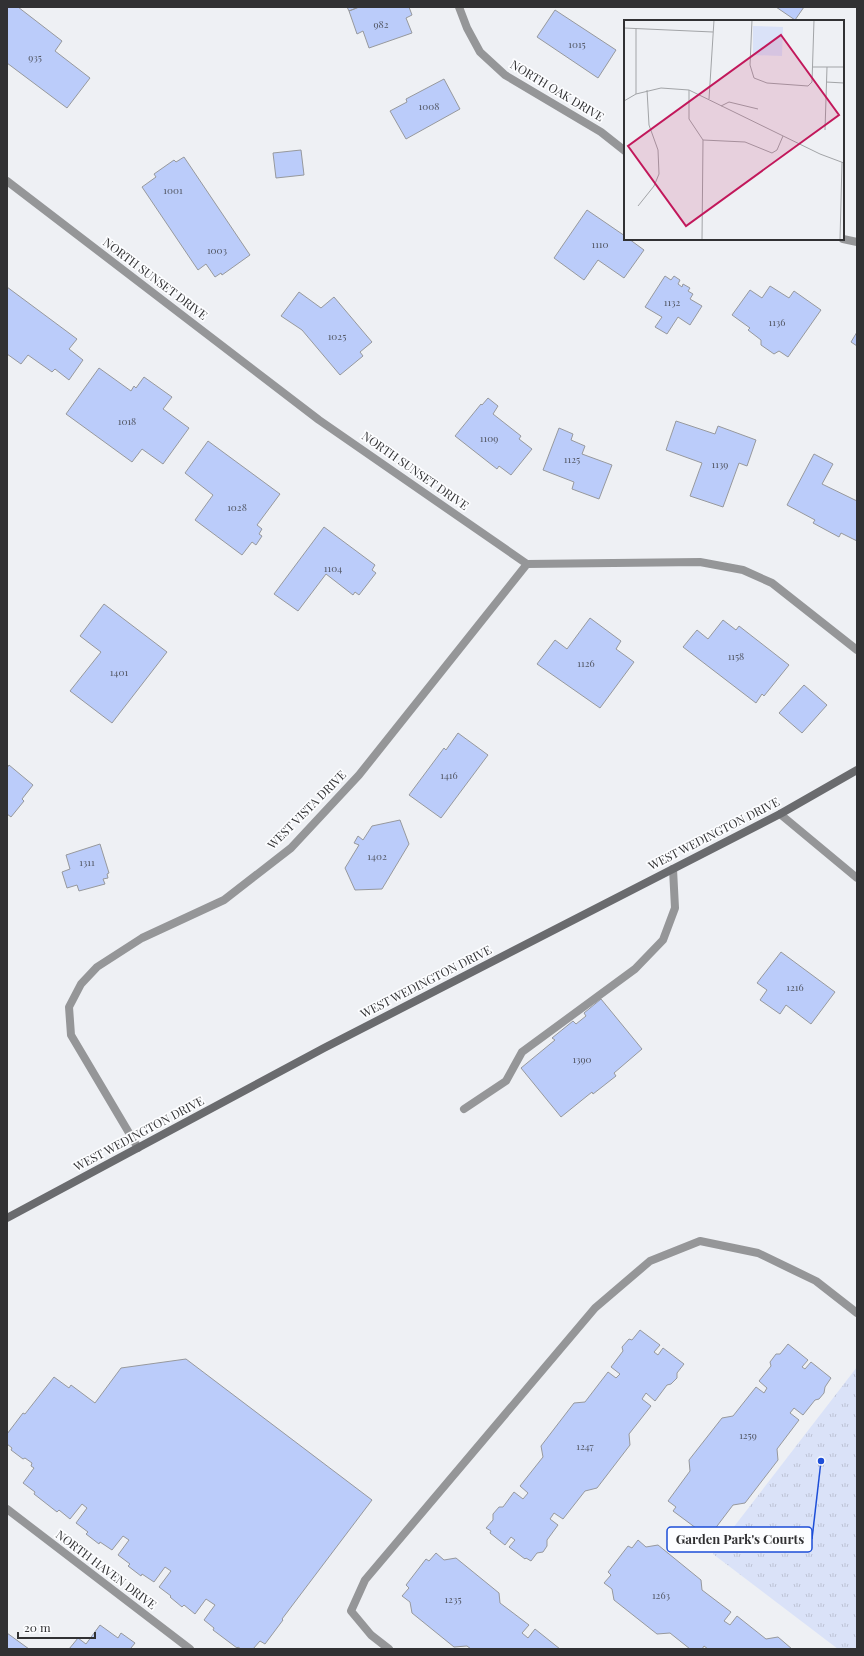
<svg xmlns="http://www.w3.org/2000/svg" width="864" height="1656" font-family="'Playfair Display',serif">
  <defs>
    <pattern id="grass-tufts" width="24" height="20" patternUnits="userSpaceOnUse"><rect width="24" height="20" fill="#dae2f8"/><path d="M3 7l-1-3M5 7V3M7 7l1-3M15 17l-1-3M17 17v-4M19 17l1-3" fill="none" stroke="#bcc2d5"/></pattern>
  </defs>
  <rect width="100%" height="100%" fill="#eef0f4"/>
  <path fill="url(#grass-tufts)" d="M857,1367V1649H838L713,1554Z"/>
  <path fill="#bbccfa" stroke="#97999d" d="M7,7H18L62,41L55,51L90,78L67,108L7,63Z
    M347,7H359L349,11Z
    M359,7H409L412,15L406,18L412,33L369,48L363,31L357,34L349,11Z
    M776,7H804L795,20Z
    M555,10L616,50L598,78L537,37Z
    M444,79L460,109L406,139L390,111L407,102L406,99Z
    M301,150L304,175L276,178L273,153Z
    M184,157L250,255L222,275L221,273L215,277L206,264L198,270L142,187L156,177L154,174L174,160L176,162Z
    M587,210L625,236V239H629L644,250L624,278L598,260L584,280L554,258Z
    M665,276L671,280L674,276L680,280L678,284L682,287L683,284L690,288L688,291L693,294L690,299L702,306L690,325L678,317L667,334L655,327L662,317L645,307Z
    M770,286L789,298L794,291L821,310L788,357L779,351L774,354L761,345V340L748,330L750,328L732,315L750,290L762,298Z
    M7,287L77,339L69,349L83,360L69,380L55,369L52,372L28,355L21,364L7,354Z
    M299,292L321,308L334,297L372,342L360,352L363,356L340,375L302,330L281,316Z
    M857,332V346L851,342Z
    M99,368L131,391L134,386L136,388L144,377L172,397L163,409L189,428L163,464L142,449L132,462L66,414Z
    M488,398L498,406L493,414L521,436L519,439L532,449L511,475L499,466L497,469L455,436L481,404L482,405Z
    M676,421L715,434L718,426L756,440L747,466L739,463L723,507L690,496L702,463L666,450Z
    M559,428L573,434L571,440L585,446L582,454L612,465L599,499L572,489L574,482L543,470Z
    M208,441L280,494L257,525L262,529L259,534L262,536L256,545L252,542L242,555L195,520L213,495L185,473Z
    M814,454L833,464L822,484L857,501V541L841,533L839,537L813,523L815,520L787,505Z
    M324,527L375,565L372,570L376,573L359,595L355,592L353,595L326,574L298,611L274,594Z
    M104,604L167,652L112,723L70,691L101,652L80,636Z
    M590,618L621,641L616,649L634,662L600,708L537,664L555,640L567,649Z
    M723,620L736,630L739,626L789,665L764,696L762,694L756,703L683,647L697,630L708,639Z
    M804,685L827,705L802,733L779,713Z
    M458,733L488,755L441,818L409,795L444,748L446,750Z
    M9,765L33,785L22,799L24,801L11,817L7,814V768Z
    M400,820L409,844L382,889L355,890L345,868L359,845L354,843L358,836L363,840L372,826Z
    M100,844L109,873L107,874L108,878L103,879L105,884L79,891L77,885L67,888L62,872L70,869L66,855Z
    M781,952L835,992L811,1024L786,1005L780,1014L760,1000L767,990L757,983Z
    M601,999L642,1049L614,1073L616,1076L593,1094L592,1092L561,1117L521,1068L555,1040L552,1038L573,1021L576,1024L586,1016L584,1013Z
    M640,1330L660,1345L654,1352L658,1355L663,1348L684,1364L677,1373V1378L671,1384L667,1385L655,1401L646,1393L642,1399L651,1406L629,1434L630,1445L597,1488L585,1491L563,1519L554,1513L550,1519L558,1525L547,1540V1546L543,1552L537,1553L531,1561L526,1558L525,1559L509,1547L515,1540L511,1537L505,1545L490,1533L491,1531L486,1528L493,1520V1514L499,1507H503L514,1492L523,1499L528,1493L520,1486L543,1457L541,1446L574,1403L585,1402L608,1372L616,1378L620,1374L611,1367L623,1351L622,1347L629,1339L632,1340Z
    M788,1344L808,1360L802,1367L805,1369L811,1362L831,1378L825,1387L824,1393L819,1399L815,1400L803,1415L794,1408L790,1413L799,1420L777,1449L778,1460L745,1503L733,1505L711,1534L703,1527L700,1531L673,1511L676,1507L668,1501L690,1471L689,1460L722,1418L733,1416L756,1387L764,1393L767,1388L759,1381L771,1366L770,1362L776,1354H780Z
    M186,1359L372,1500L282,1619L283,1620L265,1644L260,1641L253,1649H241L238,1647L237,1648L213,1630L214,1628L204,1620L215,1605L206,1599L195,1614L184,1605L182,1607L170,1597L171,1596L159,1587L171,1571L165,1567L154,1582L142,1574L141,1576L128,1566L130,1564L118,1555L129,1540L123,1536L112,1550L100,1542L99,1544L86,1534L88,1532L76,1523L87,1508L82,1504L70,1519L59,1510L57,1512L34,1494L35,1492L23,1483L34,1468L31,1466L32,1463L25,1458L23,1459L11,1450L12,1448L7,1444V1434L23,1413L25,1414L54,1377L69,1388L71,1385L95,1403L121,1368Z
    M638,1540L646,1547L658,1545L701,1580L702,1590L731,1612L724,1621L730,1625L737,1616L766,1639L778,1637L792,1649H708L704,1646L702,1649H690L670,1633L657,1634L614,1600L612,1589L604,1583L611,1575L608,1572L628,1546L632,1548Z
    M436,1553L444,1560L456,1558L499,1593L500,1603L529,1625L522,1633L528,1638L535,1629L560,1649H471L467,1646L454,1647L412,1613L410,1602L402,1596L409,1588L406,1585L426,1559L429,1561Z
    M100,1625L118,1638L121,1633L135,1643L131,1648L132,1649H69L78,1638L86,1644Z
    M7,1633L29,1649H7Z"/>
  <g fill="none" stroke-linecap="round" stroke-linejoin="round">
    <path stroke="#959698" stroke-width="8" d="M464,1109L506,1081L522,1052L635,969L663,940L675,908L673,869
      M7,1509L190,1649
      M389,1649L371,1635L351,1611L365,1580L595,1308L650,1261L700,1241L758,1253L816,1281L857,1313"/>
    <path stroke="#959698" stroke-width="8" d="M459,7L467,28L480,52L505,75L601,132L625,151
      M7,181L319,420L527,564L700,562L743,570L772,583L857,650
      M843,239L857,242
      M780,814L857,878
      M138,1148L71,1035L69,1007L81,984L97,967L142,938L224,900L291,848L359,775L527,564"/>
    <path stroke="#6a6b6e" stroke-width="8" d="M7,1218L324,1048L780,814L857,770"/>
  </g>
  <g text-anchor="middle" stroke-width="3.5" stroke-linejoin="round" paint-order="stroke">
    <g font-size="10" fill="#545865">
      <text x="381" y="28">982</text>
      <text x="577" y="48">1015</text>
      <text x="35" y="61">935</text>
      <text x="429" y="110">1008</text>
      <text x="173" y="194">1001</text>
      <text x="600" y="248">1110</text>
      <text x="217" y="254">1003</text>
      <text x="672" y="306">1132</text>
      <text x="777" y="326">1136</text>
      <text x="337" y="340">1025</text>
      <text x="127" y="425">1018</text>
      <text x="489" y="442">1109</text>
      <text x="572" y="463">1125</text>
      <text x="720" y="468">1139</text>
      <text x="237" y="511">1028</text>
      <text x="333" y="572">1104</text>
      <text x="736" y="660">1158</text>
      <text x="586" y="667">1126</text>
      <text x="119" y="676">1401</text>
      <text x="449" y="779">1416</text>
      <text x="377" y="860">1402</text>
      <text x="87" y="866">1311</text>
      <text x="795" y="991">1216</text>
      <text x="582" y="1063">1390</text>
      <text x="748" y="1439">1259</text>
      <text x="585" y="1450">1247</text>
      <text x="661" y="1599">1263</text>
      <text x="453" y="1603">1235</text>
    </g>
    <g font-size="12" fill="#313133" stroke="#fcfdff">
      <text transform="translate(557 91) rotate(31)" y="4">NORTH OAK DRIVE</text>
      <text transform="translate(155 279) rotate(37)" y="4">NORTH SUNSET DRIVE</text>
      <text transform="translate(415 471) rotate(35)" y="4">NORTH SUNSET DRIVE</text>
      <text transform="translate(307 810) rotate(-45)" y="4">WEST VISTA DRIVE</text>
      <text transform="translate(714 834) rotate(-27)" y="4">WEST WEDINGTON DRIVE</text>
      <text transform="translate(426 982) rotate(-27)" y="4">WEST WEDINGTON DRIVE</text>
      <text transform="translate(139 1134) rotate(-28)" y="4">WEST WEDINGTON DRIVE</text>
      <text transform="translate(106 1570) rotate(37)" y="4">NORTH HAVEN DRIVE</text>
    </g>
  </g>
  <g transform="translate(624 20)">
    <rect width="220" height="220" fill="#eef0f4"/>
    <path d="M129,6L159,7L158,36L129,35Z" fill="#dae2f8"/>
    <path fill="none" stroke="#a2a4a7" stroke-width="1" d="M128,0L126,45L130,58L143,63L184,66L188,62L190,0M0,8L89,12M189,47H220M202,62L220,63M65,70V99L79,120L78,220M12,74V8M85,79L90,0M0,81L12,74L37,68L65,70L196,134L220,143M97,86L105,82L134,89M201,110L203,47M79,120L121,122L148,133L153,130L159,116M14,186L30,166L35,154L34,130L25,105L23,70M216,220L218,142"/>
    <path fill="#c2185b" fill-opacity="0.15" stroke="#c2185b" stroke-width="2" d="M157,15L215,95L62,206L4,126Z"/>
    <rect width="220" height="220" fill="none" stroke="#313133" stroke-width="2"/>
  </g>
  <path fill="none" stroke="#1d4ed8" stroke-width="1.5" d="M821 1461L812 1539"/>
  <circle fill="#1d4ed8" stroke="#fcfdff" stroke-width="1.5" cx="821" cy="1461" r="4"/>
  <rect fill="#fcfdff" stroke="#1d4ed8" stroke-width="1.5" x="667" y="1527" width="145" height="25" rx="4"/>
  <g font-size="13" text-anchor="middle" font-weight="bold" fill="#313133">
    <text x="740" y="1544">Garden Park's Courts</text>
  </g>
  <rect width="864" height="1656" fill="none" stroke="#313133" stroke-width="16"/>
  <path d="M18 1632v6h77v-6" fill="none" stroke="#313133" stroke-width="2"/>
  <text x="24" y="1632" font-size="12" fill="#313133" stroke="#fcfdff" stroke-width="3" paint-order="stroke">20 m</text>
</svg>
